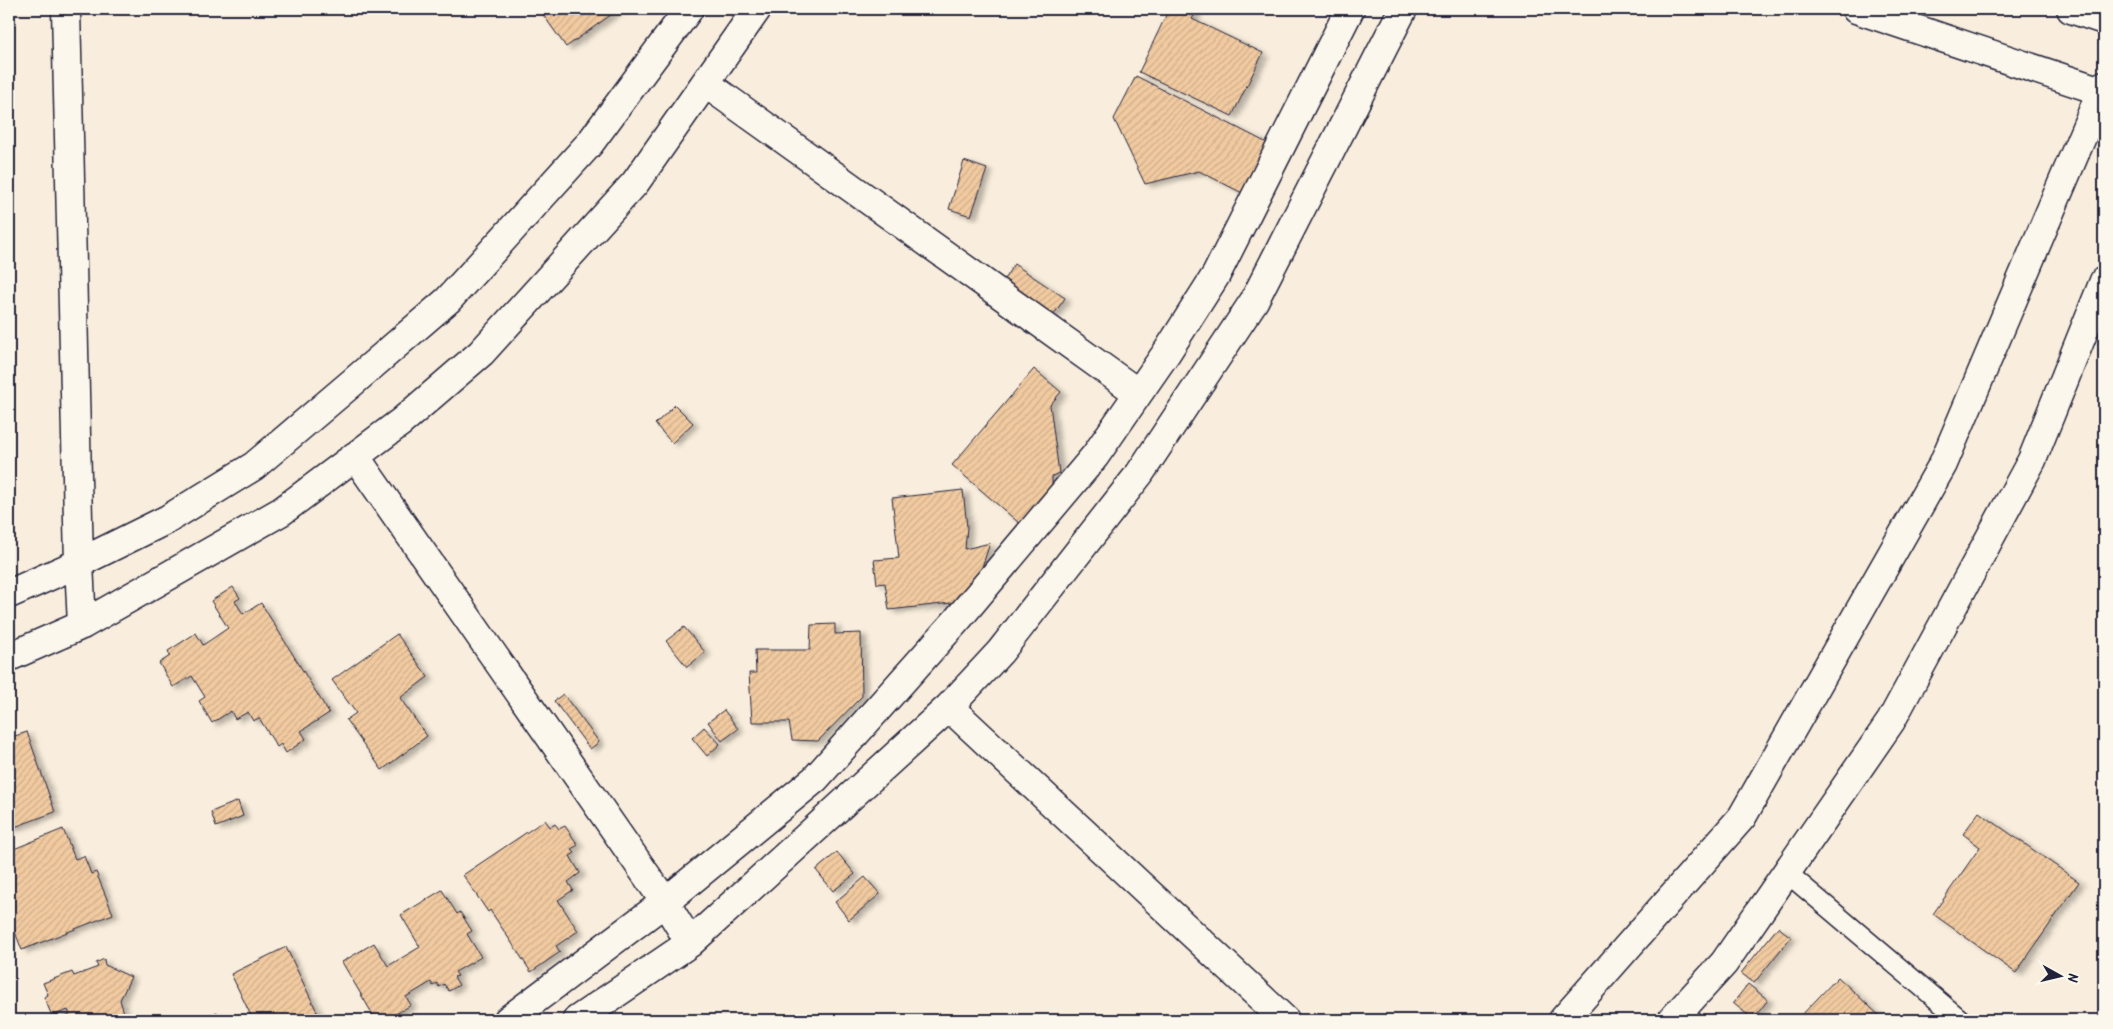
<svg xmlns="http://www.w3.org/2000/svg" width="2113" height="1029" font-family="Kalam,sans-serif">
  <defs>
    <pattern id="building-hatch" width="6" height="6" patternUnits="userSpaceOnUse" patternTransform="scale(1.25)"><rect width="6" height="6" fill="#f1caa0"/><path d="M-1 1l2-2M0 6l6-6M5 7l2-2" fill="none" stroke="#cead8b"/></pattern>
    <filter id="shadow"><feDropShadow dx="5.5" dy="3" stdDeviation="2.5" flood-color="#0004"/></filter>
  </defs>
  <rect width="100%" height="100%" fill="#f9eedd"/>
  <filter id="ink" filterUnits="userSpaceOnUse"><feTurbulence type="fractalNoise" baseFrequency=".02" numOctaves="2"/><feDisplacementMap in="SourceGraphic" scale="10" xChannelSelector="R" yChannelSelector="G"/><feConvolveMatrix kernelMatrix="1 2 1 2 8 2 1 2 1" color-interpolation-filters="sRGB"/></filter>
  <g filter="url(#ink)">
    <path fill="url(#building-hatch)" stroke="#22223b" filter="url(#shadow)" d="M539,9H619L566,47Z
      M1169,9H1190L1196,12L1192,19L1263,53L1232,116L1139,72Z
      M1136,76L1275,147L1250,197L1199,171L1145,184L1114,119Z
      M964,161L987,169L971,216L949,209Z
      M1014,264L1065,298L1052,317L1001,284Z
      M1034,369L1061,392L1050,405L1059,473L1052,476V489L1027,530L952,465Z
      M675,405L693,423L672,443L655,424Z
      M963,490L967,527L965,549L990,543L979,576L960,602L889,610L885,583L877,584L874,560L899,558L892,498Z
      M233,587L240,598L235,601L243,614L261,603L329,713L301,731L306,739L286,753L281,744L277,747L259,718L253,721L248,712L235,719L231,711L212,723L199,701L205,697L192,676L173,687L159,663L170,656L168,651L196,633L203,645L228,628L211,601Z
      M835,624V634L861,633L862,696L818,741L792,740L789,722H752L749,673H756L755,650H810L811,625Z
      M684,627L705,652L687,667L666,641Z
      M397,634L428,677L400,698L427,736L382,770L346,720L356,713L332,680Z
      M563,694L599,742L590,749L554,701Z
      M724,710L738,729L722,741L708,722Z
      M704,727L720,744L707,756L692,738Z
      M27,732L55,812L9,829V738Z
      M238,801L243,816L216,827L211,812Z
      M1979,812L2079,882L2016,973L1933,914L1980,847L1963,834Z
      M545,820L550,827L555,824L559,829L565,826L578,845L571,849L575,853L570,856L580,873L568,882L573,890L558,900L578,931L556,946L560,952L531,972L490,910L488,912L463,875Z
      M63,829L75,859L84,856L91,874L96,872L113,914L22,950L9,917V851Z
      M837,852L855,874L833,891L816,870Z
      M2104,864V880L2098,876Z
      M865,877L880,894L849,920L835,902Z
      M442,890L457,914L460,912L472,931L467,934L481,957L455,972L458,976L454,977L459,985L449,991L444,984L439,987L437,983L433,986L431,982L406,997L411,1005L386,1020H376L342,962L374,943L388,966L420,947L401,915Z
      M1778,927L1791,937L1754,983L1741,973Z
      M286,947L321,1020H253L231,974Z
      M104,959L105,965L131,977L120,1000L124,1013L136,1017L134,1020H55L70,1015L68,1010L52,1016L44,997L48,995L43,983L72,972L74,976L98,967L96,963Z
      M1838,977L1884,1020H1797Z
      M1748,984L1768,1000L1753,1019L1733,1003Z
      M217,1012L220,1020H200Z"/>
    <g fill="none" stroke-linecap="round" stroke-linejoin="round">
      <defs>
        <path id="service" d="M1786,872L1961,1020"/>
        <path id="minor" d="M66,9L79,563L82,625
          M705,83L1138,393
          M355,456L665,902L690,943
          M9,594L79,563L168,519L254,466L353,382L448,300L590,143L689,9
          M9,657L82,625L282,511L401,422L481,353L635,183L757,9
          M949,707L1285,1020
          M508,1020L665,902L815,779L957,620L1095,456L1167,352L1216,275L1350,9
          M577,1020L690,943L949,707L1000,652L1140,473L1254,301L1403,9
          M1563,1020L1742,817L1943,464L2104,85
          M1672,1020L1724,963L1891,721L2032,460L2104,281"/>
        <path id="tertiary" d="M1856,9L2104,92
          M2071,9L2104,20"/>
      </defs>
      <use href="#service" stroke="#22223b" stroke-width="22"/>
      <use href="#minor" stroke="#22223b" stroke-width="31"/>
      <use href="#tertiary" stroke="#22223b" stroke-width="31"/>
      <use href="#service" stroke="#fbf7ec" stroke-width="19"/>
      <use href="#minor" stroke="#fbf7ec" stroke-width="28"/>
      <use href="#tertiary" stroke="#fbf7ec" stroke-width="28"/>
    </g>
  </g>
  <rect width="2113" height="1029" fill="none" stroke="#fbf7ec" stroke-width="30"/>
  <rect x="15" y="15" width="2083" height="999" fill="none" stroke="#22223b" stroke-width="2" filter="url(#ink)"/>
  <g transform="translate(2060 976) rotate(98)" stroke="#fbf7ec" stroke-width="4" paint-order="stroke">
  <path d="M0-4L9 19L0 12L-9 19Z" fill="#22223b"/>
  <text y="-8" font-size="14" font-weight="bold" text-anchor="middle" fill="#22223b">N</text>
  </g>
</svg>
